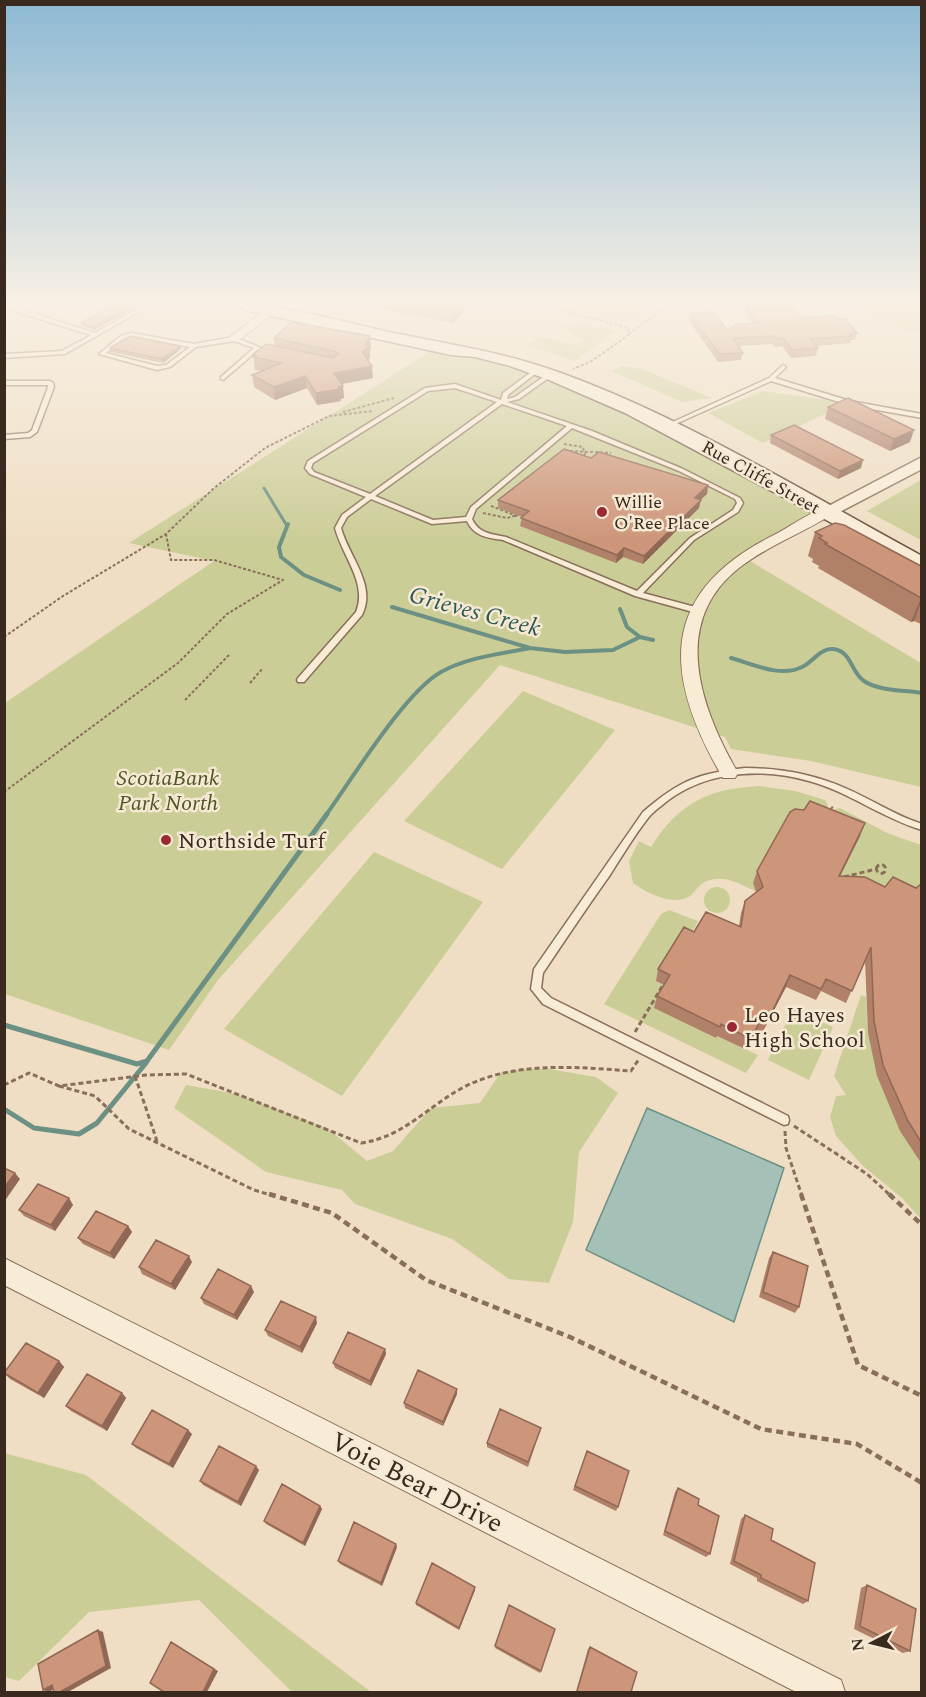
<svg xmlns="http://www.w3.org/2000/svg" width="926" height="1697" font-family="Spectral,serif">
  <rect width="100%" height="100%" fill="#efdec3"/>
  <path fill="#cbcd97" d="M531,305H652L632,321L583,309L581,315Z
    M857,305H921V334L902,328Z
    M584,324L616,330L575,361L526,345L541,337L578,345L583,341L560,326Z
    M435,345L580,390L826,512L745,558L921,663V787L811,761L731,749L725,737L500,665L218,980L169,1050L5,994V703L214,561L129,543L434,349Z
    M621,366L642,369L712,398L683,402L611,371Z
    M763,391L849,403L763,443L708,413Z
    M921,480V540L867,511Z
    M523,691L615,730L502,869L404,821Z
    M759,786L795,791L825,800L828,806L821,818L753,883L757,892C742,885 724,874 707,881C699,884 696,891 690,896C675,907 646,893 633,883L629,861L639,841L651,847C679,803 707,789 759,786Z
    M840,808L887,833L921,845V892L837,894L828,820L833,810Z
    M374,852L483,902L342,1096L224,1029Z
    M704 900a13 13 0 1 1 26 0a13 13 0 1 1-26 0Z
    M669,910L698,921L687,942L656,981L667,986L655,1008L716,1038L717,1036L758,1055L746,1073L604,1004L661,914Z
    M861,995L866,997L868,1033L921,1163V1219L902,1198L863,1166L836,1136L830,1117L836,1096L846,1095L834,1076Z
    M793,1009L833,1027L809,1080L768,1060Z
    M525,1069H549L596,1077L618,1093L579,1152L573,1222L549,1283L509,1279L452,1239L355,1204L342,1190L266,1172L174,1108L186,1085L237,1094L327,1128L367,1161L393,1151L431,1108L480,1103L501,1072Z
    M4,1453L86,1475L371,1692H292L199,1600L89,1612L19,1681L5,1677Z"/>
  <path fill="#a5c1b7" stroke="#6c9084" stroke-width="1.5" d="M647,1108L784,1168L734,1322L586,1250Z"/>
  <g fill="none" stroke-linecap="round" stroke-linejoin="round">
    <path stroke="#6c9084" stroke-width="3" d="M264,488L287,526"/>
    <path stroke="#6c9084" stroke-width="4" d="M288,524L279,547L281,557L304,575L340,590
      M392,607L530,648L565,652L613,650L640,637L653,640
      M620,609L627,627L640,637
      M731,658C753,664 780,678 802,667C813,662 820,648 833,649C852,651 851,673 864,681C878,691 905,690 922,693
      M326,815C352,779 405,692 441,672C468,657 500,654 530,648"/>
    <path stroke="#6c9084" stroke-width="5" d="M4,1025L137,1064L147,1061L327,814
      M4,1109L34,1128L79,1134L97,1123L146,1063"/>
    <defs>
      <path id="service" d="M4,305L31,313L45,305H52L36,314L95,333L144,305H151L65,354L4,358V354L62,351L91,335L4,308Z
        M131,333L194,344L234,337L271,352L268,354L258,350L223,380L221,379V377L254,348L234,341L196,347L170,367L157,370L99,354L121,336ZM131,337L190,347L166,365L157,366L106,353L125,338Z
        M783,365L786,367L775,378L850,401L922,414V418L849,405L771,381L669,427L664,426L769,378Z
        M538,367L541,369L540,370L508,395L507,399L515,397L549,373L554,374L519,399L507,402L592,431L683,469L740,498L743,503L738,512L694,540L643,593L699,608V612H693L635,596L503,540C487,538 474,536 467,521L432,524L371,499L347,517L341,528C349,557 377,585 362,615L304,682H298L297,680L298,678L356,612C368,583 342,556 335,528L342,515L366,497L310,474L305,468L308,461L425,388L455,384L501,400L503,393ZM455,388L497,402L370,494L314,472L311,468L313,463L428,391ZM502,404L567,426L471,507L466,517L433,520L375,496ZM572,428L679,471L735,499L737,503L733,510L690,538L637,591L506,537C492,534 479,534 472,519L476,509Z
        M4,381H50L53,383L54,387L37,432L30,437L4,439V435L28,433L32,430L48,387V385H4Z
        M745,768C779,768 813,774 845,788C871,799 894,815 922,824V830C882,818 849,792 809,781C759,767 702,771 661,806C657,809 652,813 648,818C634,836 622,856 610,875C587,907 565,940 543,973L541,988L551,998L788,1116L789,1120L788,1124L784,1125L543,1004L531,989L534,969L643,812C679,781 698,773 745,768Z"/>
      <path id="minor" d="M271,305H284L238,341H230V337Z
        M826,508L833,512L831,515C801,534 767,546 739,568C669,623 701,709 738,773L735,778H723C663,676 657,593 774,535C790,527 809,512 826,508Z
        M4,1258L841,1680L845,1692H796L4,1285Z"/>
      <path id="tertiary" d="M922,457V469L832,516L826,517L817,512Z"/>
      <path id="secondary" d="M237,305C288,305 339,321 389,332C447,344 504,352 561,373C687,419 804,492 922,556V571L625,413L549,380L510,366L475,357L451,355L244,310Z"/>
    </defs>
    <use href="#service" stroke="#896f5a" stroke-width="3"/>
    <use href="#minor" stroke="#896f5a" stroke-width="2"/>
    <use href="#tertiary" stroke="#896f5a" stroke-width="3"/>
    <use href="#secondary" stroke="#6b503d" stroke-width="3"/>
    <path stroke="#896f5a" stroke-width="2" stroke-dasharray="3 2" stroke-linecap="butt" d="M542,305L628,328L629,334L626,337L590,362L573,369
      M629,334L668,305
      M343,412L394,398
      M564,444L583,447L586,459
      M570,451L611,453
      M491,506L517,516
      M483,513L507,518L518,515
      M4,637L63,596L166,534L213,489L265,448L329,416L373,411
      M250,683L263,668
      M185,700L229,655
      M4,792L178,663L227,614L283,580L214,560H171L166,534
      M828,813L834,805"/>
    <path stroke="#896f5a" stroke-width="3" stroke-dasharray="5 3" stroke-linecap="butt" d="M876.5 869a4.5 4.5 0 1 1 9 0a4.5 4.5 0 1 1-9 0Z
      M844,877L876,869
      M635,1032L663,985
      M135,1076L157,1141
      M4,1085L29,1073L59,1086L146,1075L186,1074L361,1143C404,1137 428,1106 464,1087C515,1061 576,1067 631,1071L639,1059
      M59,1086L95,1096L129,1129L254,1190L274,1196
      M794,1126L867,1174L891,1196
      M785,1131L786,1148L802,1196"/>
    <path stroke="#896f5a" stroke-width="4.5" stroke-dasharray="7 4.5" stroke-linecap="butt" d="M269,1194L332,1213L426,1280L570,1337L761,1429L857,1444L922,1483
      M801,1194L858,1365L922,1396
      M889,1194L922,1225"/>
    <use href="#service" fill="#f9ecd7" fill-rule="evenodd"/>
    <use href="#minor" fill="#f9ecd7" fill-rule="evenodd"/>
    <use href="#tertiary" fill="#f9ecd7" fill-rule="evenodd"/>
    <use href="#secondary" fill="#f9ecd7" fill-rule="evenodd"/>
  </g>
  <path fill="#b08068" d="M113,305L95,330L82,326L81,323Z
    M362,305H465V310L453,323Z
    M749,305H792L802,318L838,319L857,333L855,340H851L850,343L816,346L818,348L816,356L791,358L782,346L775,347L773,344L738,346L743,353L741,360L718,362L689,321L690,313L727,330L752,323L745,313L746,306Z
    M274,338L371,348L370,351V358L368,360L373,378L342,384L343,386L344,398L341,399V401L317,405L307,388L275,400L254,387L252,375L262,371L255,370L253,354L275,345Z
    M110,348L181,349L163,363L111,352Z
    M828,407L910,442L890,451L825,419Z
    M771,435L861,468L838,479L770,443Z
    M591,458L708,485L707,494L700,500L699,508L643,564L623,557L616,563L520,526L522,517L498,508V500Z
    M815,532L921,566V624L914,621L911,622L818,568L819,566L812,562L813,559L808,556Z
    M860,836L840,876L885,887L916,888L921,884V1163L900,1131L877,1076L868,1033L865,960L846,1003L821,991L816,1000L786,987L762,1033L756,1030L747,1050L717,1036L716,1038L654,1008L657,996L664,985L656,981L658,969L694,932L739,926L741,913L745,901L756,892L753,883L757,871Z
    M73,1205L55,1231L24,1216L19,1210Z
    M128,1226L132,1232L114,1259L83,1244L78,1238Z
    M773,1252L799,1307L795,1313L759,1297L769,1258Z
    M192,1262L175,1290L142,1274L139,1267Z
    M254,1292L237,1320L204,1304L201,1298Z
    M317,1323L302,1353L268,1336L265,1330Z
    M385,1349L386,1354L371,1386L335,1368L333,1363Z
    M59,1361L64,1367L44,1398L10,1379L4,1373Z
    M122,1393L126,1398L107,1431L71,1411L66,1406Z
    M457,1394L443,1426L405,1408L404,1403Z
    M541,1428L528,1467L487,1447V1443Z
    M192,1434L173,1468L136,1448L132,1444Z
    M587,1451L618,1507L616,1511L573,1490Z
    M259,1470L241,1506L203,1485L200,1481Z
    M678,1488L698,1505L710,1554L706,1557L663,1535L675,1492Z
    M320,1506L322,1509L305,1546L266,1524L264,1521Z
    M745,1515L771,1540L808,1601L803,1604L757,1581V1578L730,1564L741,1519Z
    M397,1547L382,1586L340,1564L338,1561Z
    M867,1585L910,1651L903,1653L854,1629L861,1588Z
    M475,1587V1590L459,1630L416,1605V1603Z
    M509,1605L541,1671L540,1673L495,1648Z
    M590,1647L631,1692H576L588,1649Z"/>
  <path fill="#906855" d="M131,305H139L95,330L94,327Z
    M455,305H465V310L453,323V308Z
    M370,336L371,348L370,351V358L363,364L362,352L365,345Z
    M180,346L181,349L163,363L162,359Z
    M372,366L373,378L335,385L334,373Z
    M305,376L307,388L275,400L274,387Z
    M343,386L344,398L341,399V401L317,405L316,393Z
    M914,430L910,442L890,451L894,439Z
    M863,460L861,468L838,479L840,471Z
    M708,485L707,494L694,506L695,498Z
    M701,500L699,508L643,564L644,556Z
    M624,548L623,557L616,563L617,555Z
    M921,598V602L914,621L911,622Z
    M865,823L860,836L834,888L839,876Z
    M790,975L786,987L762,1033L767,1022Z
    M761,1019L756,1030L747,1050L751,1039Z
    M15,1173L20,1179L4,1202V1188Z
    M69,1198L73,1205L55,1231L51,1225Z
    M128,1226L132,1232L114,1259L110,1253Z
    M189,1256L192,1262L175,1290L171,1284Z
    M251,1286L254,1292L237,1320L234,1315Z
    M316,1317L317,1323L302,1353L300,1347Z
    M385,1349L386,1354L371,1386L370,1381Z
    M59,1361L64,1367L44,1398L38,1393Z
    M457,1389V1394L443,1426V1422Z
    M122,1393L126,1398L107,1431L102,1426Z
    M188,1430L192,1434L173,1468L169,1464Z
    M256,1466L259,1470L241,1506L238,1502Z
    M320,1506L322,1509L305,1546L303,1543Z
    M396,1544L397,1547L382,1586L381,1583Z
    M475,1587V1590L459,1630V1628Z
    M98,1630L103,1632L111,1668L68,1692H60Z
    M171,1642L218,1671L207,1692H203Z
    M52,1685L58,1687L49,1692L43,1690Z"/>
  <path fill="#cd9579" stroke="#906855" stroke-width="1.5" d="M113,305H131L94,327L81,323Z
    M439,305H455L453,308Z
    M752,305H792L802,318L835,316L838,319H845L857,333H850L852,336L810,339L818,348L792,350L784,339H777L775,336L733,338L743,353L719,354L690,313L714,312L727,330L738,324L759,323L746,306Z
    M291,322L370,336L365,345L369,346L362,352L372,366L334,373L343,386L338,387L340,389L316,393L305,376L274,387L252,375L282,363L253,357L256,355L253,354L266,344L333,358L339,354L337,352L274,338Z
    M130,336L180,346L162,359L110,348Z
    M848,398L914,430L894,439L828,407Z
    M794,425L863,460L840,471L771,435Z
    M564,449L591,458L599,452L708,485L695,498L701,500L644,556L624,548L617,555L521,518L529,511L498,500Z
    M835,523L844,525L921,566V598L825,544L827,543L819,538L822,536L815,532Z
    M810,801L865,823L839,876L865,877L885,887L893,877L916,888L921,884V1142L908,1121L883,1065L874,1021L871,947L852,991L826,979L821,989L790,975L767,1022L761,1019L751,1039L721,1024L720,1027L657,996L670,975L658,969L684,927L694,932L706,912L741,927L745,901L763,887L757,871L790,812L795,809L804,810Z
    M4,1168L15,1173L4,1188Z
    M38,1184L69,1198L51,1225L19,1210Z
    M96,1211L128,1226L110,1253L78,1238Z
    M156,1240L189,1256L171,1284L139,1267Z
    M773,1252L808,1266L799,1307L763,1292Z
    M218,1269L251,1286L234,1315L201,1298Z
    M281,1301L316,1317L300,1347L265,1330Z
    M348,1332L385,1349L370,1381L333,1363Z
    M26,1343L59,1361L38,1393L4,1373Z
    M418,1370L457,1389L443,1422L404,1403Z
    M87,1374L122,1393L102,1426L66,1406Z
    M500,1409L541,1428L528,1462L487,1443Z
    M152,1410L188,1430L169,1464L132,1444Z
    M219,1446L256,1466L238,1502L200,1481Z
    M587,1451L629,1471L618,1507L575,1486Z
    M282,1484L320,1506L303,1543L264,1521Z
    M678,1488L699,1499L698,1505L719,1516L710,1554L665,1531Z
    M745,1515L773,1529L771,1540L815,1563L808,1601L761,1578V1575L734,1561Z
    M354,1522L396,1544L381,1583L338,1561Z
    M432,1563L475,1587L459,1628L416,1603Z
    M867,1585L916,1609L910,1651L860,1626Z
    M509,1605L555,1629L541,1671L495,1646Z
    M98,1630L106,1666L60,1692H54L52,1685L43,1690L38,1664Z
    M171,1642L214,1669L203,1692H164L150,1683Z
    M590,1647L637,1672L631,1692H580L577,1691Z"/>
  <linearGradient id="sky" x2="0" y2="1"><stop stop-color="#8db9d4"/><stop offset="0.56" stop-color="#f8f0e4"/><stop offset="1" stop-color="#f8f0e4" stop-opacity="0"/></linearGradient>
  <rect width="926" height="543" fill="url(#sky)"/>
  <g fill="#992932" stroke="#f6e9d3" stroke-width="2">
    <circle cx="602" cy="512" r="6"/>
    <circle cx="166" cy="840" r="6"/>
    <circle cx="732" cy="1027" r="6"/>
  </g>
  <g text-anchor="middle" stroke-width="5" stroke-linejoin="round" paint-order="stroke">
    <g font-size="18" fill="#39291e" stroke="#f6e9d3">
      <text transform="translate(761 477) rotate(29)" y="6">Rue Cliffe Street</text>
    </g>
    <g font-size="18" fill="#39291e" stroke="#f6e9d3" text-anchor="start">
      <text x="614" y="508">Willie<tspan x="614" dy="21">O'Ree Place</tspan></text>
    </g>
    <g font-size="22" font-style="italic" fill="#4d5624" stroke="#f6e9d3">
      <text x="168" y="785">ScotiaBank<tspan x="168" dy="25">Park North</tspan></text>
    </g>
    <g font-size="22" fill="#39291e" stroke="#f6e9d3" text-anchor="start">
      <text x="178" y="848">Northside Turf</text>
      <text x="744" y="1022">Leo Hayes<tspan x="744" dy="25">High School</tspan></text>
    </g>
    <g font-size="24" font-style="italic" fill="#2d5953" stroke="#f6e9d3">
      <text transform="translate(475 611) rotate(15)" y="8">Grieves Creek</text>
    </g>
    <g font-size="27" fill="#39291e" stroke="#f6e9d3">
      <text transform="translate(417 1482) rotate(27)" y="9">Voie Bear Drive</text>
    </g>
  </g>
  <rect width="926" height="1697" fill="none" stroke="#39291e" stroke-width="12"/>
  <g transform="translate(872 1643) rotate(263)" stroke="#f6e9d3" stroke-width="4.5" paint-order="stroke">
  <path d="M0-4.5L10 22L0 15L-10 22Z" fill="#39291e"/>
  <text y="-9" font-size="16" font-weight="bold" text-anchor="middle" fill="#39291e">N</text>
  </g>
</svg>
